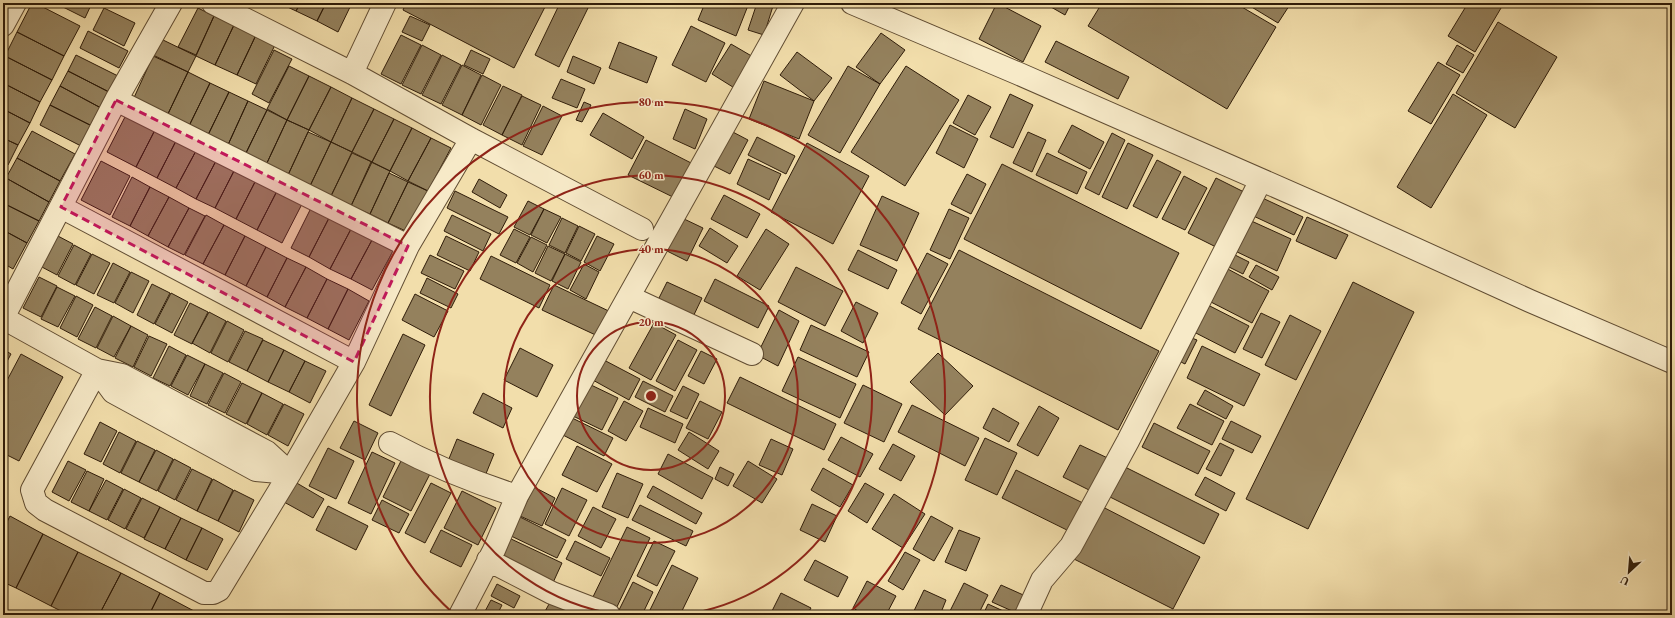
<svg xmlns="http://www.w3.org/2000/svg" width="1675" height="618" font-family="'EB Garamond',serif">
  <rect width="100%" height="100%" fill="#f2deab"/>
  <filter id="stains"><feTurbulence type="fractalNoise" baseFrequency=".005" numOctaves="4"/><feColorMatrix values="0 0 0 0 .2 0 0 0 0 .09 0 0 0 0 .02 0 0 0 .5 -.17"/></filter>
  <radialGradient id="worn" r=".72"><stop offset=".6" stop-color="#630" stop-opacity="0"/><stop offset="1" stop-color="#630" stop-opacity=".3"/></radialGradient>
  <path fill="#94815d" stroke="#2f1c09" d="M32,3H35L80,26L64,56L17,32Z
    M55,3H92L85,18Z
    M279,3H300L296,11Z
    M301,3H326L317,21L296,11Z
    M326,3H347L351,5L338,32L317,21Z
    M406,3H547L514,68L403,10Z
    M560,3H577L588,8L559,67L535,55Z
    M705,3H749L736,36L698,20Z
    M757,3H765L773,6L764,35L748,30Z
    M997,3L1041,26L1023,62L979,39Z
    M1044,3H1071L1065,15Z
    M1102,3H1235L1276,27L1227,109L1088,26Z
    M1245,3H1291L1278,23Z
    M1468,3H1504L1475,52L1448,36Z
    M104,8L135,23L124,46L93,30Z
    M198,8L214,16L196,55L178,47Z
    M214,16L234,25L215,65L196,56Z
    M410,16L430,25L422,41L402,32Z
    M1498,22L1557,57L1515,128L1456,93Z
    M234,25L256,35L237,75L215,65Z
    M691,26L725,43L706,82L672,65Z
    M88,31L128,51L119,68L80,48Z
    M17,32L64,56L52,80L5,56Z
    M881,33L905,50L880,84L856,67Z
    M256,35L275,45L256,84L237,75Z
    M401,35L421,45L401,84L381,74Z
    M161,39L196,56L188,72L153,55Z
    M1056,41L1129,77L1118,99L1045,62Z
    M619,42L657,57L647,83L609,68Z
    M731,44L755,58L736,89L712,74Z
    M422,45L441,55L421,94L402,85Z
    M1457,45L1474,55L1463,73L1446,64Z
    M274,50L292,59L269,103L252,94Z
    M471,50L490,59L483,74L464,65Z
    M797,52L832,78L814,101L780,75Z
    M76,55L118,76L109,92L68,71Z
    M442,55L461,65L441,104L422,95Z
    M5,56L52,80L40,102L3,83V60Z
    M153,56L188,72L166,118L132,102Z
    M573,56L601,68L594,84L567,72Z
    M1438,62L1460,75L1431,124L1408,111Z
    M462,65L481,75L462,115L442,105Z
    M289,66L309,76L287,120L267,109Z
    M848,66L880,84L840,153L808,135Z
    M906,66L959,100L905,186L851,152Z
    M68,71L109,92L101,108L60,86Z
    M188,72L210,83L188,128L166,118Z
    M482,75L501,85L481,125L462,115Z
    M309,76L331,87L309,130L287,120Z
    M561,79L585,89L577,108L552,98Z
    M764,81L814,101L799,139L749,119Z
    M3,83L40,102L30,123L3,109Z
    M210,83L229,92L207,137L188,128Z
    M60,86L101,108L92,126L50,105Z
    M503,86L522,95L502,135L483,125Z
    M331,87L352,98L331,142L309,130Z
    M229,92L248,101L227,147L207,137Z
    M1010,94L1033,105L1013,148L990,137Z
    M1453,94L1487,115L1431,208L1397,187Z
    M968,95L991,107L975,135L953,123Z
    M522,96L541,105L522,145L502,135Z
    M352,98L374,109L352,152L331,142Z
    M248,101L267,110L245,155L227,147Z
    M584,102L591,105L582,122L576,120Z
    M50,105L92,126L81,146L40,125Z
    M543,106L562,116L542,155L523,146Z
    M3,109L30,123L18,145L3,138Z
    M374,109L394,119L372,162L352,152Z
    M685,109L707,119L695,149L673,139Z
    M267,110L287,120L266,165L245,155Z
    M127,113L156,128L136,167L107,152Z
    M603,113L644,137L632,159L590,135Z
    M394,119L412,128L390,171L372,162Z
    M287,120L309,130L288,175L266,165Z
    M950,125L978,139L964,168L936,153Z
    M1072,125L1104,142L1090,169L1058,152Z
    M156,128L177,139L157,178L136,167Z
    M412,128L431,138L408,181L390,171Z
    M729,130L748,140L730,174L712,165Z
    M32,131L75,154L60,181L17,158Z
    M308,132L331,142L310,186L288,175Z
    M1028,132L1046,140L1032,172L1013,163Z
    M1112,133L1125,140L1099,195L1085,188Z
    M757,137L795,156L786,174L748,155Z
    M3,138L18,145L8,165L3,163Z
    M431,138L451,148L428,191L408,181Z
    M177,139L197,149L176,188L157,178Z
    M646,140L697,166L679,200L628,175Z
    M331,142L352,152L331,196L310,186Z
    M807,143L869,176L833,244L771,212Z
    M1128,143L1153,155L1127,209L1102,197Z
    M197,149L217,159L196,199L176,188Z
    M352,153L372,162L351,206L331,196Z
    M1047,153L1087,172L1077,194L1036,175Z
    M17,158L60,181L49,202L6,178Z
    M217,159L235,169L215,208L196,199Z
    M748,159L781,174L769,200L737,184Z
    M1157,160L1181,172L1157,218L1133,206Z
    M101,161L130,176L110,215L81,200Z
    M371,162L390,171L370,214L351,206Z
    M1002,164L1179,253L1141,329L964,239Z
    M235,169L256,180L236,219L215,208Z
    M389,173L408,182L388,223L370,214Z
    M967,174L986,184L971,214L951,204Z
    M1184,176L1207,188L1185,230L1162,219Z
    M132,177L150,187L130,226L112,217Z
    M6,178L49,202L39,221L3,203V184Z
    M1216,178L1250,195L1222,250L1188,233Z
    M479,179L507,195L500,208L472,192Z
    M256,180L277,191L257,230L236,219Z
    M408,182L428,191L408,232L388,223Z
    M150,187L169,197L148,236L130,226Z
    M277,191L302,204L282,243L257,230Z
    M455,191L508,217L499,234L447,208Z
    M724,195L760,214L747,238L711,219Z
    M1256,195L1303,217L1294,235L1247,213Z
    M882,196L919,213L897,261L860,245Z
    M169,197L189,208L168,247L148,236Z
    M528,201L544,209L530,235L514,227Z
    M3,203L39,221L27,243L3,230Z
    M189,208L205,216L184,255L168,247Z
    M311,208L329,218L309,257L291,248Z
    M544,209L561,217L547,243L531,235Z
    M949,209L969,218L950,259L930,250Z
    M206,215L224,225L203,264L185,255Z
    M452,215L491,234L483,251L444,231Z
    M1307,217L1348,235L1336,259L1296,241Z
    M329,218L351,229L330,269L309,257Z
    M562,218L578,226L565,253L549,245Z
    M682,218L703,228L687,261L667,251Z
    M1247,219L1291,239L1277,271L1233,250Z
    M224,225L245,236L225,275L203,264Z
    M579,226L595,234L581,261L566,253Z
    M710,228L738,246L727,263L699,246Z
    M351,229L372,240L351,279L330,269Z
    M514,229L530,237L516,263L500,255Z
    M766,229L789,244L760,290L737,276Z
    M3,230L27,243L13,269L3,263Z
    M56,235L73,244L57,275L40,266Z
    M245,236L266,247L246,286L225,275Z
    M446,236L479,252L470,271L437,255Z
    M597,236L614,244L600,271L584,262Z
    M531,237L547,245L533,272L517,263Z
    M372,240L393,251L372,290L351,279Z
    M74,245L91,254L75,285L58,276Z
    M548,246L565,254L551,281L535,273Z
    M266,247L287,258L267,297L246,286Z
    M858,250L897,270L888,289L848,270Z
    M959,250L1159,351L1118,430L918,329Z
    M1229,252L1249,262L1243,274L1223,264Z
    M927,253L948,264L921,314L901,303Z
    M92,254L110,263L94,294L76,285Z
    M565,254L581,262L568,289L552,281Z
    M430,255L464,271L455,289L421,273Z
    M491,256L550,285L539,308L480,279Z
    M287,258L306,267L285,307L267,297Z
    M113,263L130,272L114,303L97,295Z
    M584,264L599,272L586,299L570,290Z
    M1256,265L1279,277L1272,290L1249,277Z
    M306,267L327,279L307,318L285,307Z
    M796,267L843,291L825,326L778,302Z
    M1224,267L1269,291L1252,323L1207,300Z
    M131,272L149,281L133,313L115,303Z
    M39,277L57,286L41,317L23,308Z
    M427,278L458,294L451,308L420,293Z
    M327,279L348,289L328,329L307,318Z
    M715,279L769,306L758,328L704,301Z
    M667,282L702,298L691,321L656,304Z
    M1353,282L1414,312L1308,529L1246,499Z
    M152,284L170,293L154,324L137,315Z
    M554,285L615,314L602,338L542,310Z
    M57,287L75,296L58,327L41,319Z
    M348,289L369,301L349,340L328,329Z
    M171,293L188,302L172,333L155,324Z
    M415,294L448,311L434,337L402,320Z
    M76,296L93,305L77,337L60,328Z
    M856,302L878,313L863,343L841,331Z
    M190,303L208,312L192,344L174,335Z
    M1204,303L1249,326L1235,353L1190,330Z
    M95,307L112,316L96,348L78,339Z
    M779,310L799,321L778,366L757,355Z
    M209,312L226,321L210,353L192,343Z
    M1261,313L1280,322L1262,358L1243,349Z
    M1290,315L1321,331L1296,380L1265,365Z
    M113,316L131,326L114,357L97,348Z
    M227,321L244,330L228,362L211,353Z
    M654,323L676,335L651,380L629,368Z
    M811,325L869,352L857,377L800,350Z
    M131,326L148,335L133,367L115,358Z
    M245,331L263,339L247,371L229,362Z
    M403,334L425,345L391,416L369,405Z
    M1184,335L1197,340L1185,364L1173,358Z
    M149,336L167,344L151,376L134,367Z
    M263,340L284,350L268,382L247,371Z
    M678,340L697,350L675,391L656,381Z
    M169,346L186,355L170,386L153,378Z
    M1202,346L1260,374L1244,406L1187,378Z
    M520,348L553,365L537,397L504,380Z
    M3,349L11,354L3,369Z
    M284,350L305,361L289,392L268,382Z
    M701,351L717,359L704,384L688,376Z
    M938,353L973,386L945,415L910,382Z
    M21,354L63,377L19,461L3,453V388Z
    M187,355L205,364L188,395L171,386Z
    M798,357L856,384L840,418L782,391Z
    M602,359L640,379L629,400L591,379Z
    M305,361L326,371L310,403L289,392Z
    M205,364L223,373L207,404L190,396Z
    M224,373L241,382L225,413L208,405Z
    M740,377L836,424L824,450L727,403Z
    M643,381L673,396L665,412L635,397Z
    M242,383L262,393L246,424L226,414Z
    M589,384L618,398L602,430L573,416Z
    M863,385L902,404L884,442L844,423Z
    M683,386L699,394L687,419L670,411Z
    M1205,390L1233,406L1226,419L1197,404Z
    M262,393L283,404L267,435L247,424Z
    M483,393L512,408L503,428L473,413Z
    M624,401L643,411L626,441L608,431Z
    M700,401L722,412L708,439L686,428Z
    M284,404L304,414L288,446L268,435Z
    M1190,404L1224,421L1212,445L1177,428Z
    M912,405L979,438L965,466L898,432Z
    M1039,406L1059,418L1038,456L1017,445Z
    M648,408L683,424L675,443L640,427Z
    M993,408L1019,423L1009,442L983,428Z
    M568,416L613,438L604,456L559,433Z
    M354,421L378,433L365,460L340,448Z
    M1231,421L1261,436L1252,453L1222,439Z
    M100,422L117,431L101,462L84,454Z
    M1154,423L1210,451L1198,474L1142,447Z
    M119,432L136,441L120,473L103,464Z
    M689,432L719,451L708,469L678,450Z
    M841,437L873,454L860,477L828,460Z
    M985,438L1017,453L997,495L965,480Z
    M457,439L494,454L483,481L446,466Z
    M771,439L793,449L782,475L759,465Z
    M137,441L155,450L139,482L121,473Z
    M1220,443L1234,450L1221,476L1206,469Z
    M893,444L915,456L901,481L879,469Z
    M1080,445L1114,461L1097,494L1063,477Z
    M577,446L612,464L597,492L562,475Z
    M328,448L354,461L336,499L309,486Z
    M156,450L173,459L157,491L139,482Z
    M372,452L395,463L371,514L348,503Z
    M668,454L713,478L702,499L658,474Z
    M403,457L431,472L411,511L383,497Z
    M174,459L191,468L175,500L158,491Z
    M68,461L86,470L69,501L52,492Z
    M748,461L777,479L762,503L733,486Z
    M1119,464L1219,514L1204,544L1104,494Z
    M720,467L734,474L728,486L715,479Z
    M823,468L853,485L840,507L811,490Z
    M192,469L212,479L197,511L176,500Z
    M1016,470L1089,506L1075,534L1002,498Z
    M87,471L104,479L89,511L71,502Z
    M617,473L643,484L628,518L602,507Z
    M1205,477L1235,493L1226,511L1195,495Z
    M213,479L233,490L218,521L197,511Z
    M106,480L123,489L107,520L89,511Z
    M295,482L324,499L313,518L284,502Z
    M431,483L451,493L425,543L405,533Z
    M865,483L884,494L867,523L848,511Z
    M653,486L702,513L696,524L647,497Z
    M534,487L555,498L542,526L520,516Z
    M562,488L587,500L569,536L545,524Z
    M124,489L141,498L125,529L108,520Z
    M234,490L254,500L239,532L218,521Z
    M462,491L496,508L478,545L444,528Z
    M894,494L925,514L903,548L872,529Z
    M142,498L160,507L144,538L126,529Z
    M382,500L409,514L399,533L372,520Z
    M812,504L837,516L825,542L800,530Z
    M1097,504L1200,557L1173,609L1070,557Z
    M640,505L693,531L686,546L632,520Z
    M328,506L368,526L356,550L316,530Z
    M160,507L181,518L165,549L144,539Z
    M593,507L616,519L601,548L578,536Z
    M10,516L43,534L16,588L3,582V530Z
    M518,516L566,540L557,558L509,535Z
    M931,516L953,528L934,561L913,549Z
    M181,518L202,528L186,560L165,549Z
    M627,527L650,538L614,613L591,601Z
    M202,528L223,539L207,570L186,560Z
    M441,530L472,545L461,567L430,552Z
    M959,530L980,538L966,571L945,562Z
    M43,534L78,552L51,606L16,588Z
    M509,538L562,563L551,587L498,563Z
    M575,541L610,558L601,576L566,559Z
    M654,541L675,551L657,586L637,576Z
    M78,552L121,573L99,615H69L51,606Z
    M905,552L920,560L903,590L888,581Z
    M815,560L848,577L838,597L804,580Z
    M672,565L698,578L680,615H655L649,612Z
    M121,573L160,593L149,615H99Z
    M867,581L896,596L886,615H865L853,608Z
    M633,582L653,592L642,615H619L617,614Z
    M964,583L988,595L978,615H948Z
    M497,584L520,596L514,608L491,596Z
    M1001,585L1030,598L1021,615L992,602Z
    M924,590L946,600L940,615H912Z
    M160,593L194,611L191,615H149Z
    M781,593L811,608L807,615H770Z
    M554,595L579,608L576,615H543Z
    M491,600L502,605L497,615H483Z
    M988,604L1012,615H983Z"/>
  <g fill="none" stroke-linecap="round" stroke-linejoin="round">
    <defs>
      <path id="minor" d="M213,3L352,73L471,139L642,229
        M852,3L1017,73L1332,211L1530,301L1672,362
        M3,25L15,3
        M352,73L385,3
        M116,100L408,246
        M61,207L354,362
        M629,297L752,354
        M3,318L116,100L171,3
        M3,318L97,370L122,375L267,452L290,473
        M97,370L32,490L36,503L45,510L204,593H213L219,590L290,473L354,362L408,246L471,139
        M97,370L113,392L256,470L290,473
        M390,443C431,465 473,482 517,496
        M488,560L552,593L609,615
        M460,615L494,550L517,496L793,3
        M1026,615L1042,580L1071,546L1128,441L1261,180"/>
    </defs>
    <use href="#minor" stroke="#604c32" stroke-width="24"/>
    <use href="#minor" stroke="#f7eac8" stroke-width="22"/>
  </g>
  <path fill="#c2185b" fill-opacity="0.2" stroke="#c2185b" stroke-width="3" stroke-dasharray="8 5" stroke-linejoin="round" d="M116,100L408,246L354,362L61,207Z"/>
  <g fill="none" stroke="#8f2418" stroke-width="2">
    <circle cx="651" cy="396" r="74"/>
    <circle cx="651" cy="396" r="147"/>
    <path d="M620 615A221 221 0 1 1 682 615"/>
    <path d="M454 614A294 294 0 1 1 848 614"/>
  </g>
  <circle cx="651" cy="396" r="6" fill="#8f2418" stroke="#f7eac8" stroke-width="2"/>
  <g font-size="12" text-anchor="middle" font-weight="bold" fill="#8f2418" stroke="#f7eac8" stroke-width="3" stroke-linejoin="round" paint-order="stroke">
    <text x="651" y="106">80 m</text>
    <text x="651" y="179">60 m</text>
    <text x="651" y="253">40 m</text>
    <text x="651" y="326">20 m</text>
  </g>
  <rect width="1675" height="618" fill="none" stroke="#f2deab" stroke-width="16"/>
  <rect x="4" y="4" width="1667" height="610" fill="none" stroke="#2f1c09" stroke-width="2"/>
  <rect x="8" y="8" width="1659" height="602" fill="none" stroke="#2f1c09"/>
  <g transform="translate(1629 572) rotate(206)" stroke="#f7eac8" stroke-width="3" paint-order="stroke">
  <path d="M0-3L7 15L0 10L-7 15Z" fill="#2f1c09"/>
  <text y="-6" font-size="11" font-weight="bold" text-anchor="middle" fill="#2f1c09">U</text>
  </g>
  <rect width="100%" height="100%" filter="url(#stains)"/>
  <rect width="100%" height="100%" fill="url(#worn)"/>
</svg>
